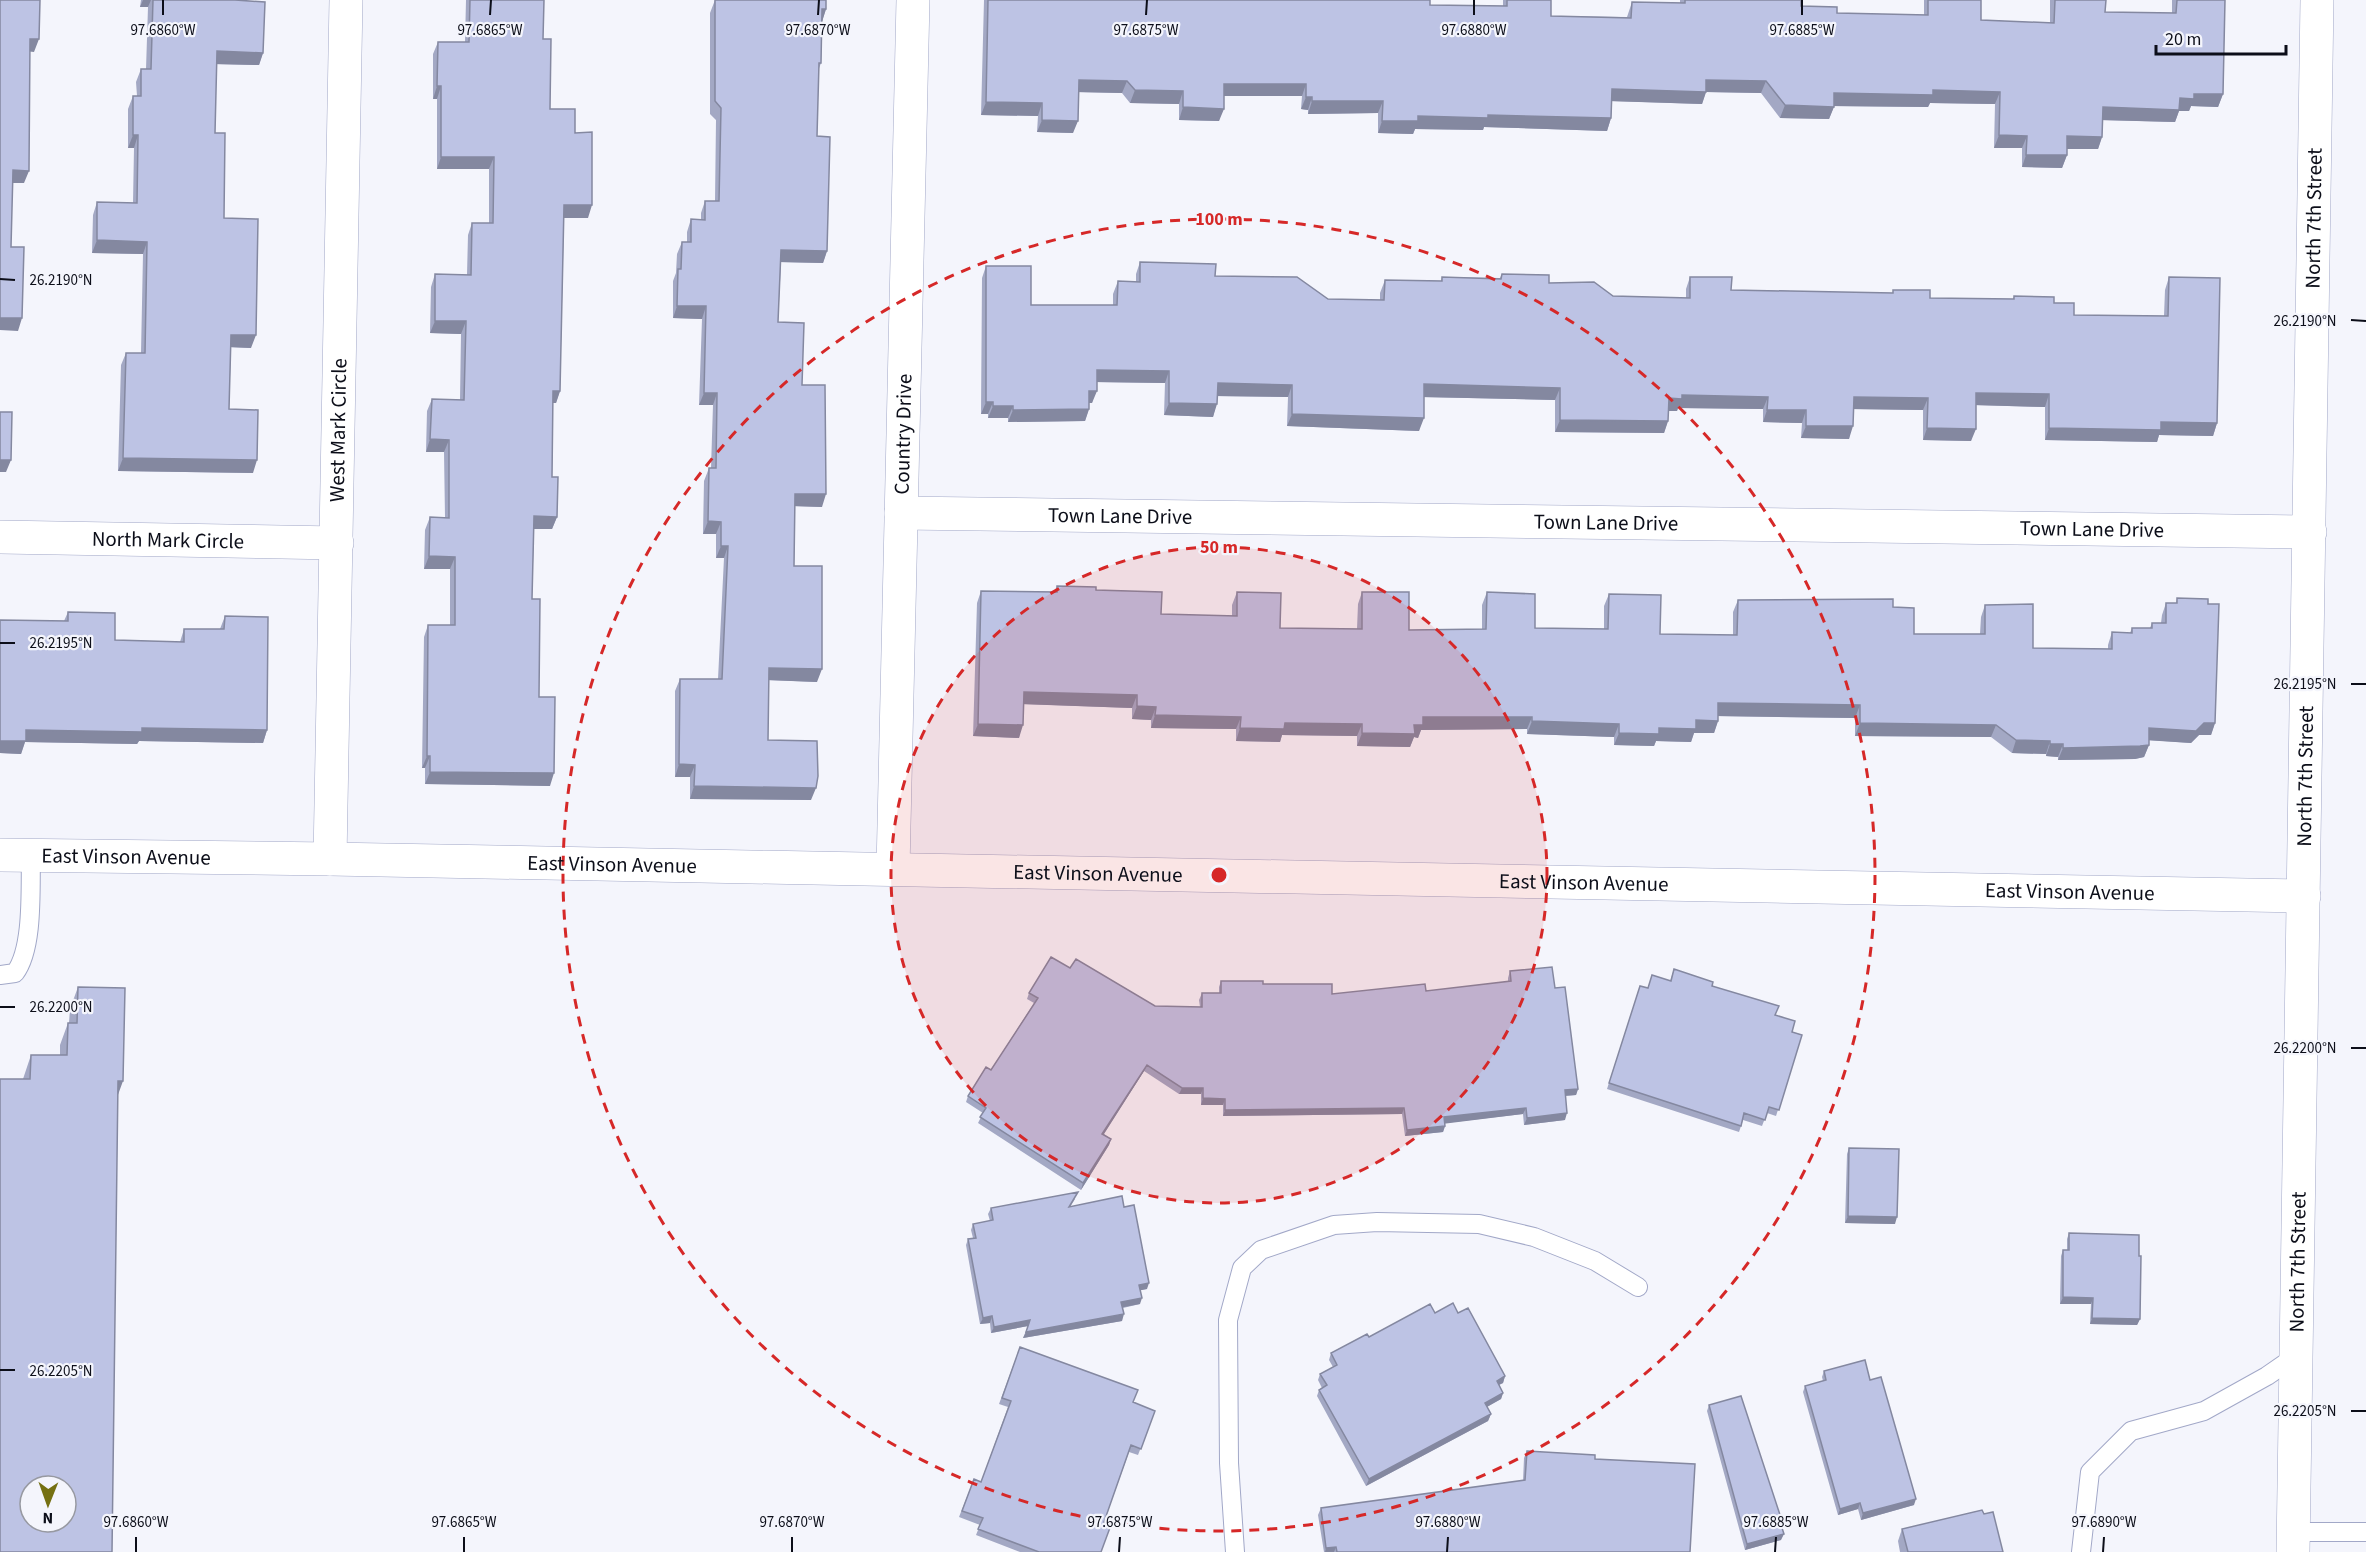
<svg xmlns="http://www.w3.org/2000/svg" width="2366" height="1552" font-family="'Source Sans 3',sans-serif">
  <rect width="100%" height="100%" fill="#f4f5fc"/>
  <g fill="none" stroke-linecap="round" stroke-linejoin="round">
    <defs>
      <path id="service" d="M0,975L15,973C34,948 30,887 31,855
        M2293,1532H2366
        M1235,1552L1229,1463L1228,1320L1242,1268L1261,1250L1334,1225L1377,1222L1479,1224L1534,1237L1595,1261L1638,1287
        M2081,1552L2090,1472L2131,1431L2204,1411L2267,1376L2296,1356"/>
      <g id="minor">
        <path id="s1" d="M901,513L2310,532"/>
        <path id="s2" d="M0,537L337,543"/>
        <path id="s3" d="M330,859L346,0"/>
        <path id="s4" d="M893,869L913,0"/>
      </g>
      <g id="tertiary">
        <path id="s5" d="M0,855L330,859L2304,896"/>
        <path id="s6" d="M2293,1552L2317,0"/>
      </g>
    </defs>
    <use href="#service" stroke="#a2a8c8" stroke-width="20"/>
    <use href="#minor" stroke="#a2a8c8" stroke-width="34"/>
    <use href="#tertiary" stroke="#a2a8c8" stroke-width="34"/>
    <use href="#service" stroke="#fff" stroke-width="18"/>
    <use href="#minor" stroke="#fff" stroke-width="33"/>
    <use href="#tertiary" stroke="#fff" stroke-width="33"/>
  </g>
  <path fill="#a3a8c4" d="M141,0H235L263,53L259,65L216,64L215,133L224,218L251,348L231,347L229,409L253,473L118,471L121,365L126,353H141L143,254L92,253L93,215L97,202L133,203L134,148H128V109L133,96H137L136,82L141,69H146L148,7H140Z
    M466,0H544L543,39L550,109L575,133L588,218H564L560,391L556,403H553L552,477L557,517L552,529H534L532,599L539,697L550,786L425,784V768H422L424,637L428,625H450V569H424L425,530L430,517H445L444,452H426L427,411L432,399L460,400L461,334L430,333L431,287L435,274L467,275L468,235L472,223H489V169H437V99H433V54L438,42H465Z
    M715,0L826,9L822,21L821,63L818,71L817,136L827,251L823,263L781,262L778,322L802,385L822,507L795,506L794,566L817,682L769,680L768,740L811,800L690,799V777H675V691L680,679H718L724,558H716V534H703L704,481L709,468H711L713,405H699L702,319L673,318V281L676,273L677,254L682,242H687V232L691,219L701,220V213L705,201H715L716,120L710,114V13Z
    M984,0H1430V5L1503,6V0H1551V16L1627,17L1632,2L1680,3V0H1801V6L1837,13L1924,15V0H1981V20L2050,23V0H2106L2105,12L2172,13V0H2225L2223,94L2218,107L2191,106L2189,111H2179L2175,122L2103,120L2102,137L2098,149H2067V155L2062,168L2022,167V148H1994L1995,104L1930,103L1928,107L1834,106L1829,119L1780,118L1761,93L1706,92L1702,104L1612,101L1611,118L1607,131L1484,127L1483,130L1415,129L1413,134L1378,133V113L1308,114V110L1301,109L1302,96H1224L1219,121L1179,120V104L1130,103L1122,93L1078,92L1073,133L1037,132L1038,116L981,115Z
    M1140,262L1215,276L1328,299L1380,300V293L1385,280L1441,281L1442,277L1500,278L1502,274L1549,283L1613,296L1686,298V289L1690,277L1731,290L1893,293V290L1930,298L2013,299L2014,296L2054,303L2074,315L2164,316L2165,290L2169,277L2217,423L2213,436L2159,435L2157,442L2045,440V407L1976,405L1971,441L1923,440V410L1853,409L1849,439L1801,438L1802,423L1763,422V409L1678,408L1677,411H1668V421L1664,433L1555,432V400L1424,397L1419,431L1287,426L1288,397L1218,396L1213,417L1164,415L1165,383L1097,382L1092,403H1089V409L1085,421L1008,422V418H988V414H981L982,278L986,266L1031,305H1113V294L1118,281L1136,282V274Z
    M1057,586L1096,590L1161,614L1232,616V605L1237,592L1280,628L1357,629L1358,604L1362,592L1409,630L1482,629V605L1487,592L1535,628L1604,629V606L1609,594L1660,634L1733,635V612L1738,600L1893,607L1914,634H1980L1981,617L1985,605L2033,648L2108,649V645L2112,632L2130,633L2132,628H2150L2152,623H2161L2162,615L2166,603H2176L2177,598L2215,723L2211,735H2199L2191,743L2149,740V745L2144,757L2135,759L2058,760V757L2046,756V754L2012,753L1991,737L1855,736V718L1718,716V721L1714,733H1694L1691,742L1656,741L1654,746L1614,745V737L1527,734V729L1421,730L1418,738L1414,737L1410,747L1357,746V736L1282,735L1280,742L1236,741V729L1151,728V720L1132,719V708L1024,704L1019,738L973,736L977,603L981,591L1054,592Z
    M68,612L115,640L180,642L184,629H220L225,616L267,730L263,743L139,741L137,744L25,742L21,754L0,753V620L64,621Z
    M1070,968L1155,1006L1200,1007L1199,1000L1202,993H1219V987L1221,981L1263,984L1332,994L1426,991L1508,982V978L1510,971L1555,988L1578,1089L1576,1095L1565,1096V1120L1524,1125L1523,1114L1445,1123V1126L1443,1132L1405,1136L1402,1114L1223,1116V1105H1201V1094H1179L1144,1071L1104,1134L1111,1139L1109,1145L1081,1190L978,1123L983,1113L966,1102L968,1096L991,1070L1034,1003L1027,999L1029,993Z
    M1674,969L1775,1015L1792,1032L1802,1035L1776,1116L1767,1113L1762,1126L1743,1120L1739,1132L1607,1089L1640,986L1647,988L1670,981Z
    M78,987L123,1081L23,1079L31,1055H60V1045L68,1023H69L70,1009Z
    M1849,1148L1895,1224L1845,1223L1847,1154Z
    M1075,1199L1070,1207H1124L1147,1289L1140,1290V1304L1123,1308L1122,1321L1023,1338L1028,1326L991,1333L990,1323L980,1324L966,1245L968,1239L973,1238L971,1230L973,1224L990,1221L988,1214L991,1208Z
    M2069,1233L2139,1256L2140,1319L2137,1325L2090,1324L2091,1304H2060L2061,1256L2063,1250H2067V1239Z
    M1435,1313H1458L1505,1376L1503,1383L1499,1385L1503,1393L1501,1399L1487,1407L1491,1414L1488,1421L1366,1486L1317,1396L1319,1390L1322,1388L1318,1380L1320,1374L1333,1367L1329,1360L1331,1353L1369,1337Z
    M1020,1347L1133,1402L1155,1411L1138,1455L1129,1452L1104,1522L1101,1552H1020L976,1535L980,1525L959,1517L974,1479L981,1482L1008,1407L999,1404Z
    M1824,1371L1870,1380L1914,1505L1861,1520L1858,1509L1838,1515L1803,1392L1805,1386L1823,1381L1822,1377Z
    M1709,1405L1783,1524L1782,1527L1781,1540L1745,1550L1707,1411Z
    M1527,1451L1595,1459L1690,1552H1324L1318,1515L1321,1508L1523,1481L1524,1458Z
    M1984,1514L2003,1552H1900L1898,1541L1902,1529Z"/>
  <path fill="#8488a0" d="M143,0H151L148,7H140Z
    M822,9H826L822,22Z
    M30,39H39L34,52L25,51Z
    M217,51L263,53L259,65L212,64Z
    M1079,80L1127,81L1122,93L1074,92Z
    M1706,80L1766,81L1761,93L1706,92L1702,104L1607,101L1612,89Z
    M1224,84H1306L1302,96H1220Z
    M437,86H441L437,99H433Z
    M1135,90L1183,91L1179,104L1130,103Z
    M1933,90L2000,92L1995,104L1930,103L1928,107L1829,106L1834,93Z
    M2194,94H2223L2218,107L2191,106L2189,111H2179L2175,122L2098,120L2103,107Z
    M1306,97H1312L1308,110L1301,109Z
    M1312,101H1383L1378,113L1308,114Z
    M986,102L1042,103L1038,116L981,115Z
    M1785,105L1834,107L1829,119L1780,118Z
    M1183,107L1224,109L1219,121L1179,120Z
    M1488,115L1611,118L1607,131L1484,127L1483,130L1415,129L1413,134L1378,133L1382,121L1418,116Z
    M1042,120L1078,121L1073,133L1037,132Z
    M133,135H138L134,148H128Z
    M1999,135L2027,136L2022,148H1994Z
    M2067,136L2102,137L2098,149H2063Z
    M2026,155H2067L2062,168L2022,167Z
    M441,157H494L489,169H437Z
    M13,170L29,171L24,183H8Z
    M564,205H592L588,218H560Z
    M97,240L147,242L143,254L92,253Z
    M781,250L827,251L823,263L777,262Z
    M677,306H706L702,319L673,318Z
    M0,318H22L18,331L0,330Z
    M435,321H466L461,334L430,333Z
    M231,335H256L251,348L226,347Z
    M1097,370L1169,371L1165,383L1092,382Z
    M1218,383L1292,385L1288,397L1213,396Z
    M1424,384L1560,388L1555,400L1420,397Z
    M553,391H560L556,403H549Z
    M1089,391H1097L1092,403H1084Z
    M704,393H717L713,405H699Z
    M1976,393L2049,394L2045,407L1972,405Z
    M1682,395L1768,397L1763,409L1678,408L1677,411H1664L1669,398Z
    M1854,397L1928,398L1923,410L1849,409Z
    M986,402H993L988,414H981Z
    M1169,403L1217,404L1213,417L1164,415Z
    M993,406H1013L1008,418H988Z
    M1089,409L1085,421L1008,422L1013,410Z
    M1767,410H1806L1802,423L1763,422Z
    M1292,414L1424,418L1419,431L1287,426Z
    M1560,420L1668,421L1664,433L1555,432Z
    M2161,422L2217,423L2213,436L2159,435L2157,442L2045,440L2049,428Z
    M1806,426H1853L1849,439L1801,438Z
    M1927,428L1976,429L1971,441L1923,440Z
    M430,439L449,440L444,452H426Z
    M123,458L257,460L253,473L118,471Z
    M0,460H11L6,472H0Z
    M795,494H826L822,507L790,506Z
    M534,516L557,517L552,529H529Z
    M708,521L721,522L716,534H703Z
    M721,546H728L724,558H716Z
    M429,556L455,557L450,569H424Z
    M769,668L822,669L817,682L765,680Z
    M1024,692L1137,695L1132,708L1019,704Z
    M1718,703L1860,705L1855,718L1714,716Z
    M1137,706L1156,707L1151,720L1132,719Z
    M1155,715L1241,717L1236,729L1151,728Z
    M1423,717H1532L1527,729L1421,730L1418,738L1414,737L1410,747L1357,746L1362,733L1414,725Z
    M1696,720L1718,721L1714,733H1694L1691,742L1656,741L1654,746L1614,745L1619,733L1659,728Z
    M1532,721L1619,724L1614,737L1527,734Z
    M1285,723L1362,724L1357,736L1282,735L1280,742L1236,741L1240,728Z
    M1860,723L1996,725L1991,737L1855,736Z
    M2204,723H2215L2211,735H2199L2191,743L2144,740L2149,728Z
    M978,724L1023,725L1019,738L973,736Z
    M142,728L267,730L263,743L139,741L137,744L25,742L21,754L0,753V741L26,730Z
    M2016,740L2050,741L2046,754L2012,753Z
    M2050,744H2063L2058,757L2046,756Z
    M2149,745L2144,757L2135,759L2058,760L2063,748Z
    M427,756H430L425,768H422Z
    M679,764L695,765L690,777H675Z
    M430,772L554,773L550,786L425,784Z
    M694,786L816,788L811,800L690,799Z
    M1147,1065L1144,1071L1100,1140L1102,1134Z
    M118,1081H123L115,1103Z
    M1182,1088H1203L1201,1094H1179Z
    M1578,1089L1576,1095L1562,1096L1565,1090Z
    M1203,1098L1225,1099L1223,1105H1201Z
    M1404,1108L1402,1114L1223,1116L1225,1110Z
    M1526,1108L1523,1114L1442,1124L1444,1117Z
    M1567,1113L1565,1120L1524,1125L1527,1118Z
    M1445,1126L1443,1132L1405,1136L1407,1130Z
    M1111,1139L1109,1145L1081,1190L1083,1183Z
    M1848,1216L1897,1217L1895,1224L1845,1223Z
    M1149,1283L1147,1289L1137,1291L1139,1285Z
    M2063,1297L2093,1298L2091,1304H2060Z
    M1142,1298L1140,1304L1119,1308L1121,1302Z
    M1124,1314L1122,1321L1023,1338L1026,1332Z
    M992,1316L990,1323L980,1324L983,1318Z
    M2092,1318L2140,1319L2137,1325L2090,1324Z
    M1030,1320L1028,1326L991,1333L994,1327Z
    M1505,1376L1503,1383L1494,1387L1497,1381Z
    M1503,1393L1501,1399L1483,1409L1485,1403Z
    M1491,1414L1488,1421L1366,1486L1369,1479Z
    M1916,1499L1914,1505L1861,1520L1863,1513Z
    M1860,1503L1858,1509L1838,1515L1840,1509Z
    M1784,1534L1781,1540L1745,1550L1747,1544Z
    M1336,1547L1334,1552H1325L1326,1548Z"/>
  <path fill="#bdc3e4" stroke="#8488a0" stroke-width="1.5" fill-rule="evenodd" d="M0,0H40L39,39H30L29,171L13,170L11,247H24L22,318H0Z
    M153,0H235L265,2L263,53L217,51L215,133H225L224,218L258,219L256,335H231L229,409L258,410L257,460L123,458L126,353H145L147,242L97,240V202L137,203L138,135H133V96H141V69H151Z
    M470,0H544L543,39H551L550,109H575V133L592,132V205H564L560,391H553L552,477H558L557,517L534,516L532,599H540L539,697H555L554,773L430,772V756H427L428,625H455V557L429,556L430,517L449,518V440L430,439L432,399L464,400L466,321H435V274L471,275L472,223H493L494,157H441V86H437L438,42H469Z
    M715,0H826V9H822L821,63H819L817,136L830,137L827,251L781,250L778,322L804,323L802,385H825L826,494H795L794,566H822V669L769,668L768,740L817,741L818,776L816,788L694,786L695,765L679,764L680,679H722L728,546H721V522L708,521L709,468H716L717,393H704L706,306H677L678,269H681L682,242H691V219L705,220V201H719L721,108L715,101Z
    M988,0H1430V5L1507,6V0H1551V16L1631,18L1632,2L1685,3V0H1801V6L1837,7V13L1928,15V0H1981V20L2054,23L2055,0H2106L2105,12L2176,13L2177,0H2225L2223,94H2194V99L2180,98L2179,110L2103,107L2102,137L2067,136V155H2026L2027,136L1999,135L2000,92L1933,90V95L1834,93V107L1785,105L1766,81L1706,80V92L1612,89L1611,118L1488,115V118L1418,116V121H1382L1383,101H1312V97H1306V84H1224V109L1183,107V91L1135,90L1127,81L1079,80L1078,121L1042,120V103L986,102Z
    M1140,262L1216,264L1215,276L1297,277L1328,299L1384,300L1385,280L1442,281V277L1501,279L1502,274L1549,275V283L1594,282L1613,296L1690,298V277H1732L1731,290L1893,293V290H1930V298L2014,299V296L2054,297V303H2074V315L2168,316L2169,277L2220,278L2217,423L2161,422V430L2049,428V394L1976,393V429L1927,428L1928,398L1854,397L1853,426H1806V410H1767L1768,397L1682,395V399L1669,398L1668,421L1560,420V388L1424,384V418L1292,414V385L1218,383L1217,404L1169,403V371L1097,370V391H1089V409L1013,410V406H993V402H986V266H1031V305H1117L1118,281L1140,282Z
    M0,412H12L11,460H0Z
    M1057,586L1096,587V590L1162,592L1161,614L1237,616V592L1281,593L1280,628L1362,629V592H1409V630L1486,629L1487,592L1535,594V628L1608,629L1609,594L1661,595L1660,634L1737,635L1738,600L1893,599V607L1914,608V634H1985V605L2033,604V648L2112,649V632L2132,633V628H2152V623H2166V603H2177V598L2208,599V604H2219L2215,723H2204L2196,731L2149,728V745L2140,746L2063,748V744H2050V741L2016,740L1996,725L1860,723V705L1718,703V721L1696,720V729L1659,728V734L1619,733V724L1532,721V717H1423V725H1414L1415,734L1362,733V724L1285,723L1284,729L1240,728L1241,717L1155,715L1156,707L1137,706V695L1024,692L1023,725L978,724L981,591L1057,592Z
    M68,612L115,613V640L184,642V629H224L225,616L268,617L267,730L142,728V732L26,730V741H0V620L68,621Z
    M1051,957L1070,968L1076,959L1155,1006L1202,1007V993H1221V981H1263V984H1332V994L1425,984L1426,991L1511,981L1510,971L1552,967L1555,988L1565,987L1578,1089L1565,1090L1567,1113L1527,1118L1526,1108L1444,1117L1445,1126L1407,1130L1404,1108L1225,1110V1099L1203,1098V1088H1182L1147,1065L1102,1134L1111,1139L1083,1183L980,1117L986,1108L968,1096L986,1067L991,1070L1038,998L1029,993Z
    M1674,969L1713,982L1712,986L1779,1006L1775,1015L1795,1021L1792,1032L1802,1035L1779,1110L1769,1107L1765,1120L1744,1113L1741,1126L1609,1083L1640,986L1648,988L1652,975L1671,981Z
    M78,987L125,988L123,1081H118L112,1552H0V1079H30L31,1055H67L68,1023H77ZM30,1486H66V1522H30Z
    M1849,1148L1899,1149L1897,1217L1848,1216Z
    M1078,1192L1069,1207L1122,1196L1124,1207L1134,1205L1149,1283L1139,1285L1142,1298L1121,1302L1124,1314L1026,1332L1030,1320L994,1327L992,1316L983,1318L968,1239L976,1238L973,1224L993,1220L991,1208Z
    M2069,1233L2139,1235V1256H2141L2140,1319L2092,1318L2093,1298L2063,1297V1250H2069Z
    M1453,1303L1458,1313L1468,1308L1505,1376L1497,1381L1503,1393L1485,1403L1491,1414L1369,1479L1319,1390L1327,1385L1320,1374L1337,1365L1331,1353L1367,1334L1369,1337L1430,1304L1435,1313Z
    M1020,1347L1138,1390L1133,1402L1155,1411L1141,1449L1131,1445L1104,1522L1111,1525L1101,1552H1039L978,1529L983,1518L962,1511L974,1479L981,1482L1011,1401L1002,1398Z
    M1865,1360L1870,1380L1881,1377L1916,1499L1863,1513L1860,1503L1840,1509L1805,1386L1826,1380L1824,1371Z
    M1741,1396L1783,1524L1781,1525L1784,1534L1747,1544L1709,1405Z
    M1527,1451L1595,1455V1459L1695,1464L1690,1552H1337L1336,1547L1326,1548L1321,1508L1525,1480Z
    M1982,1510L1984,1514L1993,1512L2003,1552H1908L1902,1529Z"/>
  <path fill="none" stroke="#0c0e19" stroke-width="2" d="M163,15V0M490,15L491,0M818,15L819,0M1146,15L1147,0M1474,15V0M1802,15V0M0,279L15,280M2351,320L2366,321M0,643H15M2351,684H2366M0,1007H15M2351,1048H2366M0,1370H15M2351,1411H2366M136,1552V1537M464,1552V1537M792,1552V1537M1119,1552L1120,1537M1447,1552L1448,1537M1775,1552L1776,1537M2103,1552L2104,1537"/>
  <circle cx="1219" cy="875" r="328" fill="#d62828" fill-opacity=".12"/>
  <g fill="none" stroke="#d62828" stroke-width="3" stroke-dasharray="10 8">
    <circle cx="1219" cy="875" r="328"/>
    <circle cx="1219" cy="875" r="656"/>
  </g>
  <g text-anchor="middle" stroke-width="4.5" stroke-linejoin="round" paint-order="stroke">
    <g font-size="21" fill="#0c0e19" stroke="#f4f5fc">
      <text dy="7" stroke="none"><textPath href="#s6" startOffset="1334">North 7th Street</textPath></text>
      <text dy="7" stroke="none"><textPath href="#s3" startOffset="429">West Mark Circle</textPath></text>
      <text dy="7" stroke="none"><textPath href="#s4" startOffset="435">Country Drive</textPath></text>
      <text dy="7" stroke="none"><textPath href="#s1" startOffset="219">Town Lane Drive</textPath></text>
      <text dy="7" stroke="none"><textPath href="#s1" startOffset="705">Town Lane Drive</textPath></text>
      <text dy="7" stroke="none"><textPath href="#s1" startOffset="1191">Town Lane Drive</textPath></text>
      <text dy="7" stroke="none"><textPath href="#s2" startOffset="168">North Mark Circle</textPath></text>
      <text dy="7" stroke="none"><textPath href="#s6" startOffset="776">North 7th Street</textPath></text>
      <text dy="7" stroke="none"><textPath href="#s5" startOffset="126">East Vinson Avenue</textPath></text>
      <text dy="7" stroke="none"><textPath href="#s5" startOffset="612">East Vinson Avenue</textPath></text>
      <text dy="7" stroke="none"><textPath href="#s5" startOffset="1098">East Vinson Avenue</textPath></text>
      <text dy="7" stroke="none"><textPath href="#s5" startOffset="1584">East Vinson Avenue</textPath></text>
      <text dy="7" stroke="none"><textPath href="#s5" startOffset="2070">East Vinson Avenue</textPath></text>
      <text dy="7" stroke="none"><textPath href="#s6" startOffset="290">North 7th Street</textPath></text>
    </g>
  </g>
  <g font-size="15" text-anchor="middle" fill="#0c0e19" stroke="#f4f5fc" stroke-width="4.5" stroke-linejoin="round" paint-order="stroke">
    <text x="163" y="35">97.6860°W</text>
    <text x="490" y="35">97.6865°W</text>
    <text x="818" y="35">97.6870°W</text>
    <text x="1146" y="35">97.6875°W</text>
    <text x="1474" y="35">97.6880°W</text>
    <text x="1802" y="35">97.6885°W</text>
    <text x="61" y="285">26.2190°N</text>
    <text x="2305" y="326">26.2190°N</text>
    <text x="61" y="648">26.2195°N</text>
    <text x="2305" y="689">26.2195°N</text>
    <text x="61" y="1012">26.2200°N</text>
    <text x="2305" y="1053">26.2200°N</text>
    <text x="61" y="1376">26.2205°N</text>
    <text x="2305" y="1416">26.2205°N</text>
    <text x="136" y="1527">97.6860°W</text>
    <text x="464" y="1527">97.6865°W</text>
    <text x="792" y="1527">97.6870°W</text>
    <text x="1120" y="1527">97.6875°W</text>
    <text x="1448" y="1527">97.6880°W</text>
    <text x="1776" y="1527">97.6885°W</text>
    <text x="2104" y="1527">97.6890°W</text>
  </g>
  <circle cx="1219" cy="875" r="9" fill="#d62828" stroke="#f4f5fc" stroke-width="3"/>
  <g font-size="18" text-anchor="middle" font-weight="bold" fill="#d62828" stroke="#f4f5fc" stroke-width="4.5" stroke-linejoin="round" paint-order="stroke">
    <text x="1219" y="225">100 m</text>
    <text x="1219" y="553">50 m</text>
  </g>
  <g transform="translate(48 1504) rotate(181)"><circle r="28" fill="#f4f5fc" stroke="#9799a1" stroke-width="1.5"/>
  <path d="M0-4.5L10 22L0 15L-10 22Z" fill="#757012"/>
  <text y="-9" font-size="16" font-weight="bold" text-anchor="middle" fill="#0c0e19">N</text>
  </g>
  <path d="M2156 45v9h130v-9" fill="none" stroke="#0c0e19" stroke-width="3"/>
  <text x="2165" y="45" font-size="18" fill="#0c0e19" stroke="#f4f5fc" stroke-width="4.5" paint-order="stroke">20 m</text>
</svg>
